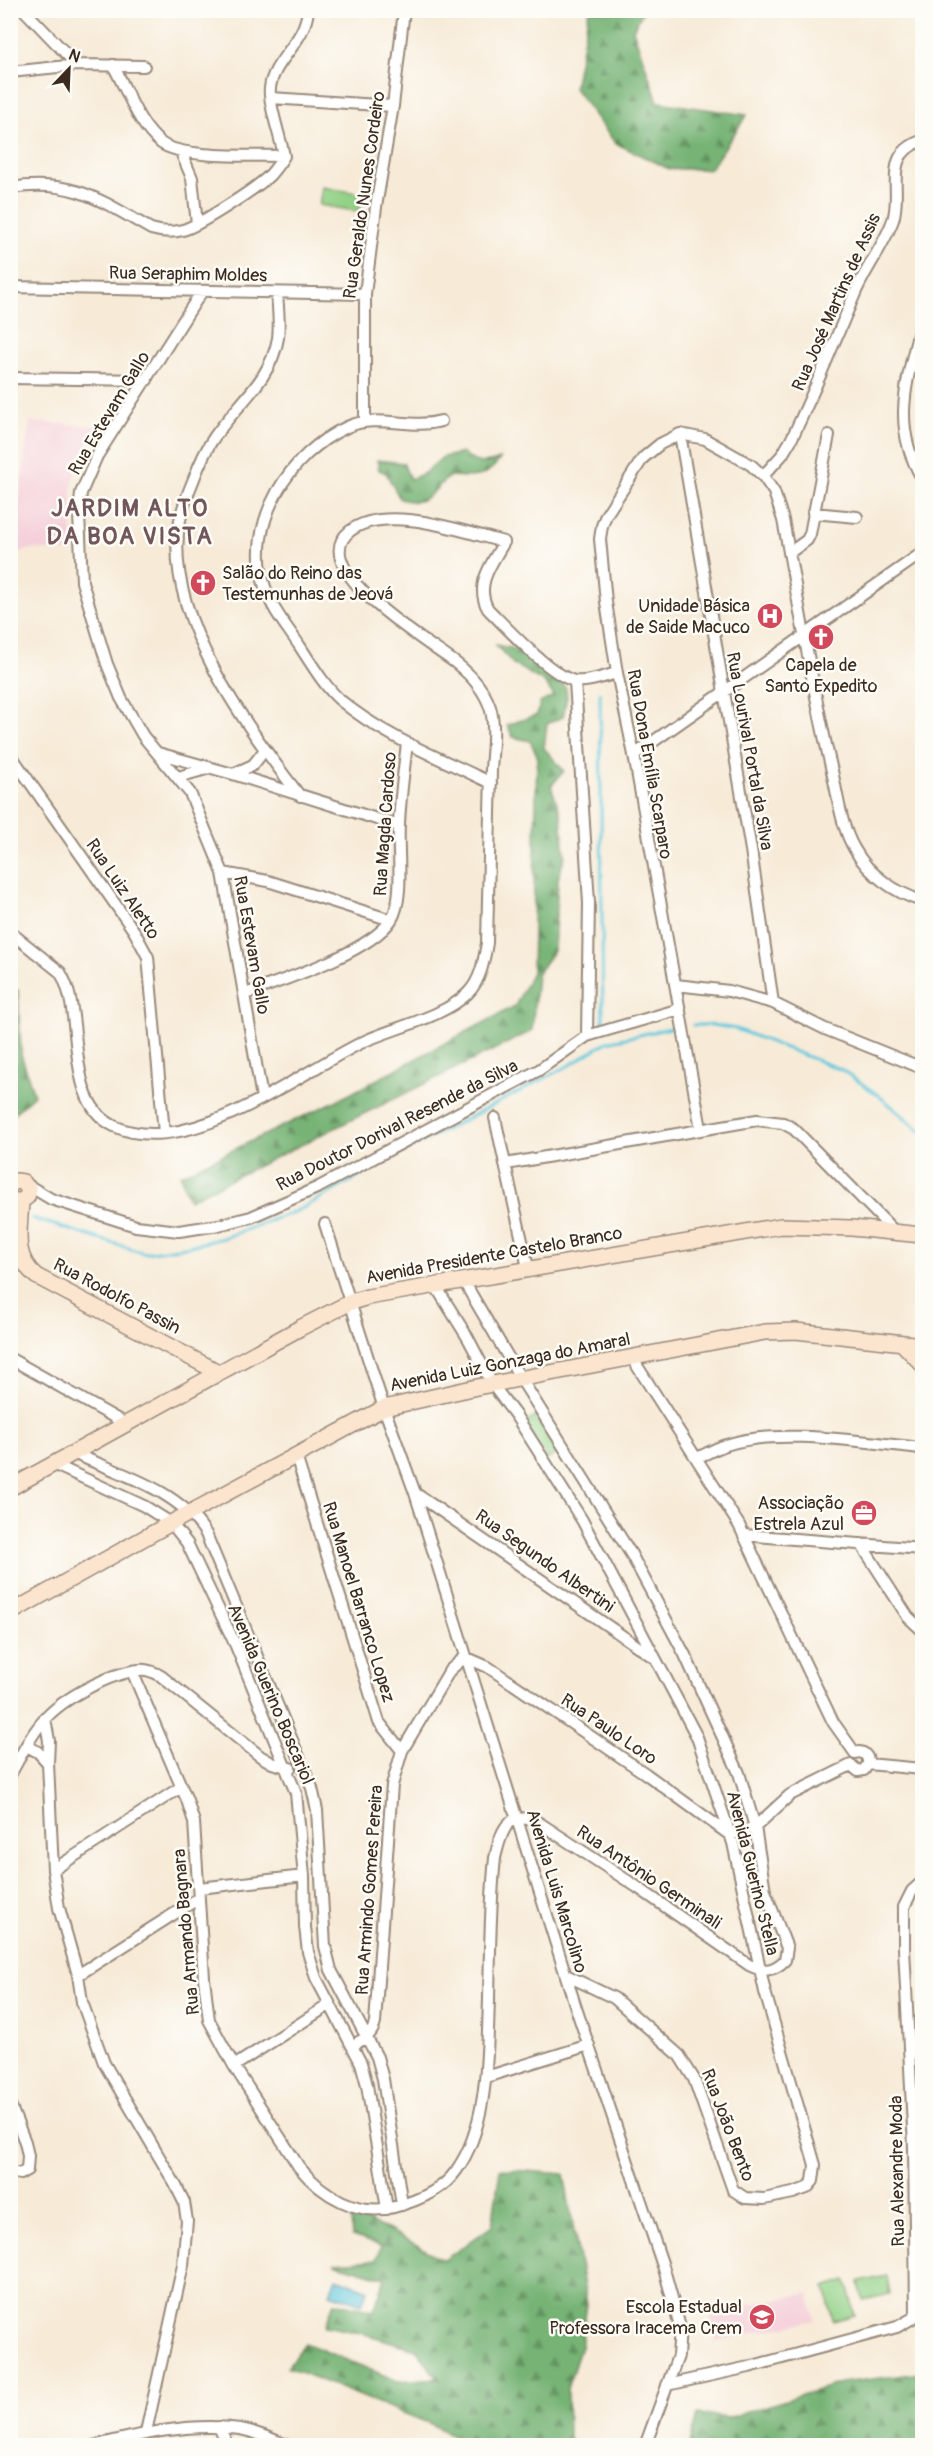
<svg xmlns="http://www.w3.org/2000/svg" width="933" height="2456" font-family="Pangolin,sans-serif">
  <defs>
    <pattern id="forest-firs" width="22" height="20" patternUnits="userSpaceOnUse" patternTransform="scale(1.5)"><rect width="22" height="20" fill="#76b374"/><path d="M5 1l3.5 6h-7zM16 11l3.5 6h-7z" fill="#62925f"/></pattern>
  </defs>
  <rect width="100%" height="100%" fill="#fdfcf7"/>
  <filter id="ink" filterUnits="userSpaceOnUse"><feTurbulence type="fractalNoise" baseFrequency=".0167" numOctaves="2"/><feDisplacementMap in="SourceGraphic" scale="12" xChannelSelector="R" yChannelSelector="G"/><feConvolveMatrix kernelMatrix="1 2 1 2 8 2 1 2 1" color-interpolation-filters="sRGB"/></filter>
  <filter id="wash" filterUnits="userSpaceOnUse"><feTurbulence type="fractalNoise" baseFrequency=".008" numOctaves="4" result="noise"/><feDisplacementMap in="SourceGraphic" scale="24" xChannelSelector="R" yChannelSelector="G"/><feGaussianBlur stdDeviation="1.35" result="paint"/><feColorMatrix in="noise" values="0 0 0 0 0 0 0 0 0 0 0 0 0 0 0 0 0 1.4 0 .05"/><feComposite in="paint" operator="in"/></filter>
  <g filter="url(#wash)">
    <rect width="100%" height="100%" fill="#f7ebd8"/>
    <path fill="#f5cfd9" d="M30,422L97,426L78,464L72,486V552L31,549L11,556Z
      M809,2293L815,2320L716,2341L709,2313Z"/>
    <path fill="url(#forest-firs)" stroke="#586e49" stroke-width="1.5" d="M589,11H643L633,30L658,102L747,115L710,169H669L615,143L574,88Z
      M463,453C476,465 484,465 500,459C484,481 474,477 450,476C431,491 428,508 400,499L386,473L379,470L377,460L403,463L410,479L423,474L443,457Z
      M496,645L521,650L566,688L567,697L563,717L547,724L544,748L564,771L551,786L561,815L565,855L558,879L554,950L537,974L532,1031L189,1200L180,1175L348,1095L515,1006L532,972L537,755L530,741L513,737L507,725L537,715L540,703L554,696L544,682L513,664Z
      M11,988L18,990L21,1054L34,1095L11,1116Z
      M500,2169L564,2174L587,2304L581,2346L567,2389L568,2439L576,2445H470L431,2424L287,2367L305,2343L398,2381L438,2378L416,2349L365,2334L325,2326L334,2302L374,2311L385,2278L334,2263L376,2260L381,2246L352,2236L351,2215L391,2231L444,2260L492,2226Z
      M921,2373L922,2445H690L697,2414L728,2418L840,2383Z"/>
    <path fill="#93d187" stroke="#677e52" stroke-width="1.5" d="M322,187L363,194L360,212L319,205Z
      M537,1416L559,1452L547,1460L525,1423Z
      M887,2276L890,2294L863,2300L859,2282Z
      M846,2280L855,2315L833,2321L825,2287Z"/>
    <path fill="#60c7dd" stroke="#4e787e" stroke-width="1.5" d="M336,2278L368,2290L362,2304L330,2293Z"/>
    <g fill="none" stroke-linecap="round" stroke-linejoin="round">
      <path stroke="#60c7dd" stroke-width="3" d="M600,693L603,1025
        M693,1025H713L736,1029L842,1070L878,1095L922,1132
        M32,1218L144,1253L185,1247L223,1238L299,1210L401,1153L570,1065L607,1042L671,1028"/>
    </g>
  </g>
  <g filter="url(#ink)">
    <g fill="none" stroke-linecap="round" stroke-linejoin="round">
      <defs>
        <path id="street" d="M24,10L77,65
          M113,65C127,90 138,125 161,143C182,159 256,155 284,156
          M10,72L77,65L144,66
          M271,98L393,106
          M181,152L192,178L197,224
          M10,188C72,178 100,200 151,229C161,232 172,233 183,230C200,225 257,188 270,175C275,169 280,163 284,156C281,139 268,103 270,88C273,60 305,43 308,10
          M10,287L365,294
          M202,291L97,456L81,493L79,514L82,582L107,664L121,698L143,736L190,793L223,873L262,1098
          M277,293C278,308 280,324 278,338C271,380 238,403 215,436C205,450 199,465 193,481C188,493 183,506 180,520C161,612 246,727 300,796
          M922,318C909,376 889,423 922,478
          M10,378L147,380
          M365,420V294L376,207L393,106L404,10
          M441,421C410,430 378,413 347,427C290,453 244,523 265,587C271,608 287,627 299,645C311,663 324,686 340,700C384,737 440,758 491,783
          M680,434L751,850L773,1003
          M763,476L782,455L791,440C815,391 835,339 857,289C868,265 884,245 893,220C903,189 881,156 921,141
          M813,513L857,517
          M789,553L807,540L810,534L829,435
          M575,681L589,903L587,1036
          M158,753L233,774L399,826
          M10,754L134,931L148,957L164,1133
          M634,755L922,553
          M233,774L253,765L264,751
          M178,777L210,768
          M223,873L268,881L391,920
          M10,932L60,972C86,1012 62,1101 114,1126C189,1161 301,1071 365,1041C396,1027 444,1017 468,993C481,980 484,960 487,943C488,885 490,828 491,770C492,751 496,726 490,707C484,690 472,676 457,664C435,646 302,569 350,531C385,503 464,532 504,542C492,563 474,585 488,609C507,628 550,675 575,681C588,683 605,676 617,673
          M676,985L729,991L773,1003L825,1029L922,1068
          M245,994C282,980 369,953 391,920C405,899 397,851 399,825C400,798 404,770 407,743
          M495,1118L528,1268
          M701,1129L634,755L617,673L606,602L600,539L602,526L606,515L643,458L660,444L680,434L705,439L751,465L763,476L774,492L783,520C799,603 812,688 832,771C838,797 841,827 855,850C869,875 896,893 922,901
          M506,1164L757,1120L783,1123L794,1129L894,1231
          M26,1184L51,1199L136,1226L179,1231L219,1225L251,1217L319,1187L539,1070L587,1036L680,1009
          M325,1224L384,1408L415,1493L576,2008L664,2269L680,2327L678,2356L645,2446
          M435,1285L468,1338L492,1384L516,1416L582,1520L697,1737L733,1843L765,1992L815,2165L813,2181L807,2188L793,2193L764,2199L745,2198L733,2190L694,2079L679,2055L614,1998L566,1975
          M632,1358L739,1525L833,1722L855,1753
          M11,1359L126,1424
          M73,1453C118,1473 180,1490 206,1534L312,1788L317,1810L325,1946L331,1970L377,2057L383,2079L402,2205
          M296,1456L379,1722L402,1751
          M697,1458C706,1454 716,1448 726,1445C777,1427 867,1443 922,1448
          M53,1464L144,1506L171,1523L187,1543L236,1646L296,1793L304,1876L305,1927L308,1952L316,1978L361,2063L367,2085L387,2209
          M415,1493L653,1657
          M744,1535L922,1549
          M861,1544L908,1617L922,1630
          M132,1671L187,1800L194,1822L204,1978L209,2020L234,2066L299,2167C322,2195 358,2217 394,2207C417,2201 442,2191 456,2171C489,2126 487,2053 489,1999C490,1952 490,1905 495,1858C501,1833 506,1809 538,1822L637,1887L749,1965C763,1972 773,1972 785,1960L787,1948L765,1891L755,1827L739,1773L685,1655L631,1554L521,1379L463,1280
          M45,1718L49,1741L48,1763L53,1870L59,1908L78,1975L82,2002L104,2063L175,2184L184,2202L187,2221L183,2265L146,2432
          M27,1746L38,1752L48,1763
          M855,1753C863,1750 869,1756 868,1764
          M868,1764L922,1769
          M851,1765L858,1771L864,1770L868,1764
          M10,1775C21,1756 30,1735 45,1719C63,1698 111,1673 139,1670C147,1669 154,1672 161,1676L260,1756L272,1763L290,1768
          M53,1870L181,1787
          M199,1888L304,1876
          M78,1975L199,1898
          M352,2046C363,2039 372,2036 375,2023L392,1785L402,1751L450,1670L465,1657L488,1667L646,1774L730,1835L755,1827L790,1795L851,1765
          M234,2066L329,2005
          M486,2077L589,2045
          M10,2105L25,2142L28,2156L27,2170L20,2174L10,2172
          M667,2385L749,2367L897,2327L913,2318L916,2313L914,2147L904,1948V1907L912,1891L922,1882
          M219,2427L228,2446
          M93,2446C141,2434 191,2422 240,2429C257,2432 274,2440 289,2446"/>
        <path id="secondary" d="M10,1185L16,1181L23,1182L29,1190L27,1197L21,1201H14L10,1198
          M21,1201C20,1229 12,1256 36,1276L218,1372
          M903,1344L922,1364
          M10,1488L300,1328L351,1302L368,1297L781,1226L852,1228L922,1235
          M10,1613L171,1523L384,1408L477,1387L765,1332L796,1331L922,1345"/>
      </defs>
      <use href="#street" stroke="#998a7b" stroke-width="14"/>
      <use href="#secondary" stroke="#998a7b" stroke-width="18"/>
      <use href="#street" stroke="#fff" stroke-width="10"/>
      <use href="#secondary" stroke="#fce5cf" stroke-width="15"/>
    </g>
  </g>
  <defs>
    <symbol id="church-disc" viewBox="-11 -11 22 22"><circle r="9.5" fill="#d1495b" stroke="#fdfcf7"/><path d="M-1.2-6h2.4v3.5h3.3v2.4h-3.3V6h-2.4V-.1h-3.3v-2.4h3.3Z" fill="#fff"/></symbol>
    <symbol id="hospital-disc" viewBox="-11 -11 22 22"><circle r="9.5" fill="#d1495b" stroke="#fdfcf7"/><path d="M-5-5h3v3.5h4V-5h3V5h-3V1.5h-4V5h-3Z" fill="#fff"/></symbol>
    <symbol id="office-disc" viewBox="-11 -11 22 22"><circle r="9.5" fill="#d1495b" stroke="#fdfcf7"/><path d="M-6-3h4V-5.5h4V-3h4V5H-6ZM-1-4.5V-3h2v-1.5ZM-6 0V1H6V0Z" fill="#fff"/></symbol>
    <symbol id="school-disc" viewBox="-11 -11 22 22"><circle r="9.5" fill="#d1495b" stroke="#fdfcf7"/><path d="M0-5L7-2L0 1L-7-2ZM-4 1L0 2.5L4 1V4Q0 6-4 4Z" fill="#fff"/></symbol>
  </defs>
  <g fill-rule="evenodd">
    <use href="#church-disc" x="188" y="568" width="30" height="30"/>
    <use href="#hospital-disc" x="755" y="601" width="30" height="30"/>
    <use href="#church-disc" x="806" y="622" width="30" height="30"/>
    <use href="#office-disc" x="849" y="1498" width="30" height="30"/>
    <use href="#school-disc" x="747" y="2302" width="30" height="30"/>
  </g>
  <g text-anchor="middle" stroke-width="5" stroke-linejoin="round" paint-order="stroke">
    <g font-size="18" fill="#3b2a1e" stroke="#fdfcf7">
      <text transform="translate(364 195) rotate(-82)" y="6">Rua Geraldo Nunes Cordeiro</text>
      <text transform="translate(188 274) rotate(1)" y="6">Rua Seraphim Moldes</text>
      <text transform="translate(836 302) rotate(-66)" y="6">Rua José Martins de Assis</text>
      <text transform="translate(109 413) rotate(-59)" y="6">Rua Estevam Gallo</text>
      <text transform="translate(750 751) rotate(80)" y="6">Rua Lourival Portal da Silva</text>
      <text transform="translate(650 764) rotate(80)" y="6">Rua Dona Emília Scarparo</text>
      <text transform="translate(385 824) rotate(-86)" y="6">Rua Magda Cardoso</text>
      <text transform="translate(123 889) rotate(56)" y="6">Rua Luiz Aletto</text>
      <text transform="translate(252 945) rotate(80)" y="6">Rua Estevam Gallo</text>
      <text transform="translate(397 1125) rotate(-27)" y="6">Rua Doutor Dorival Resende da Silva</text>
      <text transform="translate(494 1255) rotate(-10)" y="6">Avenida Presidente Castelo Branco</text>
      <text transform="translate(117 1296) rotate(28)" y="6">Rua Rodolfo Passin</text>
      <text transform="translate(510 1362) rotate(-11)" y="6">Avenida Luiz Gonzaga do Amaral</text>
      <text transform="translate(545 1561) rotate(35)" y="6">Rua Segundo Albertini</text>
      <text transform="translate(359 1602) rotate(73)" y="6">Rua Manoel Barranco Lopez</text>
      <text transform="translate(271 1694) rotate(67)" y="6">Avenida Guerino Boscariol</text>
      <text transform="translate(609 1729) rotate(34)" y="6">Rua Paulo Loro</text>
      <text transform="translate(753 1873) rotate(76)" y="6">Avenida Guerino Stella</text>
      <text transform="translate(649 1877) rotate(34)" y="6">Rua Antônio Germinali</text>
      <text transform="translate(369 1890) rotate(-86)" y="6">Rua Armindo Gomes Pereira</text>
      <text transform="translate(557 1891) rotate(73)" y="6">Avenida Luis Marcolino</text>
      <text transform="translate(186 1932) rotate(-95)" y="6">Rua Armando Bagnara</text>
      <text transform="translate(728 2125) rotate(69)" y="6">Rua João Bento</text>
      <text transform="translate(897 2171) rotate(-91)" y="6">Rua Alexandre Moda</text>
    </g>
    <g font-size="18" fill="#3b2a1e" stroke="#fdfcf7" text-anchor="end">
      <text x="222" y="579" text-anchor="start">Salão do Reino das<tspan x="222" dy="21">Testemunhas de Jeová</tspan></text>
      <text x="750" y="612">Unidade Básica<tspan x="750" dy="21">de Saide Macuco</tspan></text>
      <text x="821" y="671" text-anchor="middle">Capela de<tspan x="821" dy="21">Santo Expedito</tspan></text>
      <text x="844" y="1509">Associação<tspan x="844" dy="21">Estrela Azul</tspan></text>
      <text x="742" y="2313">Escola Estadual<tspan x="742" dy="21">Professora Iracema Crem</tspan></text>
    </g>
    <g font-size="24" font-weight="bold" letter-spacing="1.5" fill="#71575b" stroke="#fdfcf7">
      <text x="130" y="516">JARDIM ALTO<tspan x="130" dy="28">DA BOA VISTA</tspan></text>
    </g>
  </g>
  <rect width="933" height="2456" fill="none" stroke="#fdfcf7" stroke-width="36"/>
  <g transform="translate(69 69) rotate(23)" stroke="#fdfcf7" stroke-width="4.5" paint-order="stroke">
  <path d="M0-4.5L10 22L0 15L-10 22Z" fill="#3b2a1e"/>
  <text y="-9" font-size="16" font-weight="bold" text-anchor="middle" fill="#3b2a1e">N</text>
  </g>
</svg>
